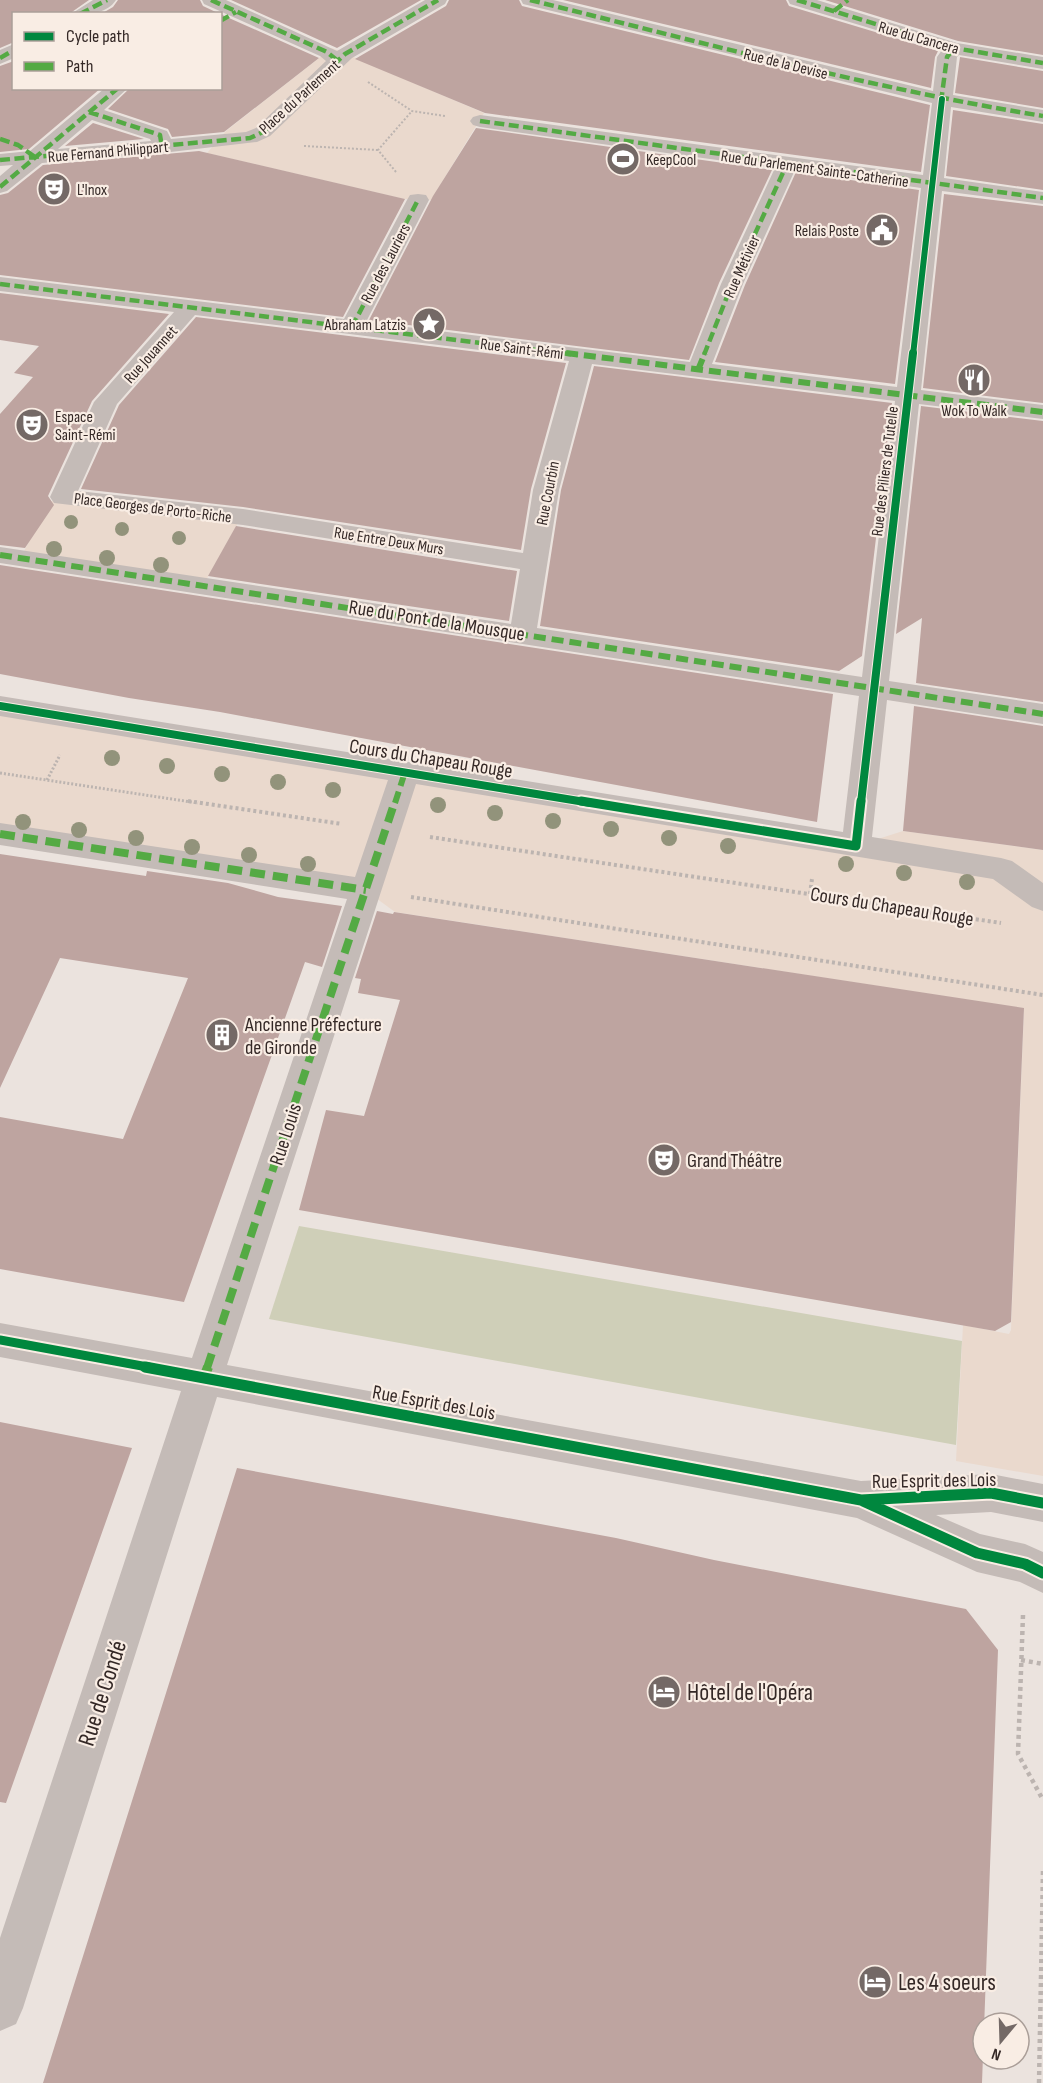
<svg xmlns="http://www.w3.org/2000/svg" width="1043" height="2083" font-family="'Sofia Sans Condensed',sans-serif">
  <rect width="100%" height="100%" fill="#ebe3de"/>
  <path fill="#cfcfb8" d="M299,1226L962,1341L956,1445L269,1319Z"/>
  <path fill="#ead9cd" d="M332,48L484,113L431,200L404,199L207,153L226,131Z
    M63,497L238,523L204,584L21,557L50,502Z
    M0,706L856,846L903,831L1043,850V1476L956,1461L963,1325L1009,1334L1011,1330L1024,1011L1022,1008L395,912L365,890L0,834Z"/>
  <path fill="#bea4a0" d="M0,0H89L69,14H14V42L0,48Z
    M118,0H200L203,6L220,14H101L113,7Z
    M231,0H421L337,48Z
    M449,0H519L522,6L930,105L921,172L485,113L355,59L446,6Z
    M563,0H786L789,6L938,51L935,57L931,88Z
    M825,0H1043V55L958,41Z
    M220,14L319,58L224,132L172,137L168,129L108,109L130,88H220Z
    M960,57L1043,71V108L955,93Z
    M14,61V88H101L29,149L0,152V66Z
    M953,110L1043,124V190L946,176Z
    M93,123L144,139L65,146Z
    M476,128L772,170L719,283L689,360L369,320L433,196Z
    M199,151L405,199L343,317L0,275V195L8,193L43,165Z
    M796,172L919,190L895,384L715,362L745,285Z
    M944,194L1043,206V403L923,388Z
    M0,293L169,314L92,401L48,496L54,505L25,548L0,545V414L33,377L14,373L39,346L0,340Z
    M196,317L566,363L531,489L521,550L243,507L81,489L119,405Z
    M594,366L892,403L862,656L839,671L540,626L561,490Z
    M921,406L1043,421V702L916,683L922,618L896,634Z
    M236,526L517,571L509,621L208,576Z
    M0,565L833,694L817,822L220,712L129,698L0,674Z
    M914,706L1043,726V850L903,831Z
    M0,854L146,876L147,871L228,883L278,897L342,906L322,967L305,962L184,1302L0,1269V1117L123,1139L188,978L60,958L0,1088Z
    M377,911L393,914L394,912L1024,1008L1011,1322L995,1331L299,1210L326,1110L364,1116L400,1000L358,993L361,979L355,978Z
    M0,1422L132,1448L6,1803L0,1802Z
    M237,1468L616,1538L714,1560L966,1609L998,1650L982,2083H43Z"/>
  <g fill="none" stroke-linecap="round" stroke-linejoin="round">
    <path stroke="#bcb4b0" stroke-width="2" stroke-dasharray="2 2" stroke-linecap="butt" d="M368,82L412,111L445,116
      M304,146L378,150
      M396,172L378,150L412,111"/>
    <path stroke="#bcb4b0" stroke-width="3" stroke-dasharray="2 2" stroke-linecap="butt" d="M0,773L198,803
      M47,780L60,755"/>
    <path stroke="#bcb4b0" stroke-width="4" stroke-dasharray="3 3" stroke-linecap="butt" d="M188,801L342,824
      M430,837L1001,923
      M810,894L812,879
      M411,897L1043,995"/>
    <path stroke="#bcb4b0" stroke-width="4.5" stroke-dasharray="4 4" stroke-linecap="butt" d="M1023,1615L1018,1754L1043,1800
      M1021,1660L1043,1664
      M1039,2083L1043,1871"/>
    <path fill="#c4bbb7" fill-rule="evenodd" d="M93,0H116C106,15 87,14 71,14Z
      M202,0H226L337,51L425,0H447L445,4L352,58L270,136L257,142L162,153L42,163L7,191L0,193V176L13,165L0,166V154L30,151L105,88H128L104,110L167,131L171,139L246,132L256,128L326,61L320,56L204,4ZM92,120L150,139L151,141L58,149Z
      M521,0H553L933,91L937,57L942,50L790,4L788,0H817L957,43L1043,57V69L959,55L957,57L953,95L1043,110V122L951,107L944,178L1043,192V204L942,191L921,390L1043,405V419L919,404L889,681L1043,704V724L887,700L872,837L1001,858L1012,861L1043,883V911L1032,907L993,879L416,784L227,1365L861,1481L991,1474L1043,1484V1522L991,1512L936,1515L980,1534L1025,1544L1043,1552V1593L1020,1582L977,1572L857,1518L217,1397L23,2008L16,2024L0,2031V1938L181,1391L0,1357V1323L192,1358L347,899L0,845V823L355,877L388,780L0,716V696L843,832L859,696L0,563V547L511,624L520,569L243,525L54,503L50,497L94,402L174,312L0,291V277L344,319L407,200L410,195L418,194L426,195L429,200L366,322L690,362L721,284L775,168L480,127L473,125L470,121L473,117L480,115L923,175L932,103L523,4ZM795,170L921,188L897,387L712,364L743,284ZM195,315L569,361L533,490L523,553L243,509L78,491L117,404ZM592,364L895,401L862,677L537,628L559,490Z
      M14,44V58L0,64V50Z"/>
    <path stroke="#54aa44" stroke-width="4.5" stroke-dasharray="10 4.5" stroke-linecap="butt" d="M211,0L327,52L338,61
      M530,0C700,42 870,88 1043,116
      M797,0L954,48L1043,63
      M834,11L848,0
      M80,14L107,0
      M220,21L236,12
      M0,58L14,50
      M941,102L947,57L954,48
      M89,112L160,135L162,147
      M480,121L1043,198
      M0,139L18,145L35,157
      M0,160L250,138L263,132L345,54L438,0
      M0,187L118,88
      M0,284L578,355
      M352,327L418,200
      M704,355L732,284L787,164"/>
    <path stroke="#54aa44" stroke-width="6" stroke-dasharray="12 6" stroke-linecap="butt" d="M566,353L1043,412
      M698,370L705,353
      M0,555L1043,714
      M395,803L405,772"/>
    <path stroke="#54aa44" stroke-width="8" stroke-dasharray="15 8" stroke-linecap="butt" d="M0,834L366,890
      M207,1368L395,801"/>
    <path stroke="#54aa44" stroke-width="10" stroke-dasharray="20 10" stroke-linecap="butt" d="M204,1378L208,1367"/>
    <defs>
      <path id="cycleway-far3" d="M913,355L942,99"/>
      <path id="cycleway-far2" d="M0,706L591,803
        M861,803L913,353"/>
      <path id="cycleway-far1" d="M581,801L856,846L861,801
        M0,1340L153,1368"/>
      <path id="cycleway" d="M145,1367L861,1500L991,1493L1043,1503
        M863,1501L977,1553L1025,1564L1043,1573"/>
    </defs>
    <use href="#cycleway-far3" stroke="#f9ede4" stroke-width="8"/>
    <use href="#cycleway-far2" stroke="#f9ede4" stroke-width="10"/>
    <use href="#cycleway-far1" stroke="#f9ede4" stroke-width="13"/>
    <use href="#cycleway" stroke="#f9ede4" stroke-width="15"/>
    <use href="#cycleway-far3" stroke="#00873e" stroke-width="6"/>
    <use href="#cycleway-far2" stroke="#00873e" stroke-width="8"/>
    <use href="#cycleway-far1" stroke="#00873e" stroke-width="9"/>
    <use href="#cycleway" stroke="#00873e" stroke-width="11"/>
  </g>
  <g fill="#92937b">
    <circle cx="71" cy="522" r="7"/>
    <circle cx="122" cy="529" r="7"/>
    <circle cx="179" cy="538" r="7"/>
    <circle cx="54" cy="549" r="8"/>
    <circle cx="107" cy="558" r="8"/>
    <circle cx="161" cy="565" r="8"/>
    <circle cx="112" cy="758" r="8"/>
    <circle cx="167" cy="766" r="8"/>
    <circle cx="222" cy="774" r="8"/>
    <circle cx="278" cy="782" r="8"/>
    <circle cx="333" cy="790" r="8"/>
    <circle cx="438" cy="805" r="8"/>
    <circle cx="495" cy="813" r="8"/>
    <circle cx="553" cy="821" r="8"/>
    <circle cx="23" cy="822" r="8"/>
    <circle cx="611" cy="829" r="8"/>
    <circle cx="79" cy="830" r="8"/>
    <circle cx="136" cy="838" r="8"/>
    <circle cx="669" cy="838" r="8"/>
    <circle cx="728" cy="846" r="8"/>
    <circle cx="192" cy="847" r="8"/>
    <circle cx="249" cy="855" r="8"/>
    <circle cx="308" cy="864" r="8"/>
    <circle cx="846" cy="864" r="8"/>
    <circle cx="904" cy="873" r="8"/>
    <circle cx="967" cy="882" r="8"/>
  </g>
  <defs>
    <symbol id="stadium-disc" viewBox="-11 -11 22 22"><circle r="9.5" fill="#746966" stroke="#f9ede4"/><path d="M0-5a6.5 5 0 1 0 0 10a6.5 5 0 1 0 0-10ZM-3.5-1.8h7v3.6h-7Z" fill="#fff"/></symbol>
    <symbol id="theatre-disc" viewBox="-11 -11 22 22"><circle r="9.5" fill="#746966" stroke="#f9ede4"/><path d="M-5-5.5Q0-4 5-5.5V0Q5 5 0 6Q-5 5-5 0ZM-3.3-2.5H-1v1.5H-3.3ZM1-2.5H3.3v1.5H1ZM-2.8 1Q0 5.5 2.8 1Z" fill="#fff"/></symbol>
    <symbol id="civic-disc" viewBox="-11 -11 22 22"><circle r="9.5" fill="#746966" stroke="#f9ede4"/><path d="M-.6-6.5H3V-4.5H.6V-3L4-1V1h2V6H-6V1h2V-1L-.6-3ZM-1.2 2.5V6h2.4V2.5Z" fill="#fff"/></symbol>
    <symbol id="sight-disc" viewBox="-11 -11 22 22"><circle r="9.5" fill="#746966" stroke="#f9ede4"/><path d="M0-6L1.8-2.2L6-1.7L2.9 1.2L3.7 5.4L0 3.3L-3.7 5.4L-2.9 1.2L-6-1.7L-1.8-2.2Z" fill="#fff"/></symbol>
    <symbol id="restaurant-disc" viewBox="-11 -11 22 22"><circle r="9.5" fill="#746966" stroke="#f9ede4"/><path d="M-5-6h1v4h1v-4h1v4h1v-4h1v5L-1.5 .5V6h-2V.5L-5-1ZM5-6V6H3V1.5H1.5Q1.5-4 5-6Z" fill="#fff"/></symbol>
    <symbol id="building-disc" viewBox="-11 -11 22 22"><circle r="9.5" fill="#746966" stroke="#f9ede4"/><path d="M-4-6H4V6H1V3H-1V6H-4ZM-2.5-4.3h1.7v1.8h-1.7ZM.8-4.3h1.7v1.8H.8ZM-2.5-1h1.7V.8h-1.7ZM.8-1h1.7V.8H.8Z" fill="#fff"/></symbol>
    <symbol id="hotel-disc" viewBox="-11 -11 22 22"><circle r="9.5" fill="#746966" stroke="#f9ede4"/><path d="M-6-4.5h1.5V1H6V5H4.5V3h-9V5H-6ZM-4 0a1.8 1.8 0 1 1 3.6 0ZM.5 0V-2.5h3Q6-2.5 6 0Z" fill="#fff"/></symbol>
  </defs>
  <g fill-rule="evenodd">
    <use href="#stadium-disc" x="604" y="140" width="38" height="38"/>
    <use href="#theatre-disc" x="35" y="170" width="38" height="38"/>
    <use href="#civic-disc" x="863" y="211" width="38" height="38"/>
    <use href="#sight-disc" x="410" y="305" width="38" height="38"/>
    <use href="#restaurant-disc" x="955" y="361" width="38" height="38"/>
    <use href="#theatre-disc" x="13" y="406" width="38" height="38"/>
    <use href="#building-disc" x="203" y="1016" width="38" height="38"/>
    <use href="#theatre-disc" x="645" y="1141" width="38" height="38"/>
    <use href="#hotel-disc" x="645" y="1673" width="38" height="38"/>
    <use href="#hotel-disc" x="856" y="1963" width="38" height="38"/>
  </g>
  <g text-anchor="middle" stroke-width="4.5" stroke-linejoin="round" paint-order="stroke">
    <g font-size="16" fill="#342826" stroke="#f9ede4">
      <text transform="translate(919 37) rotate(16)" y="6">Rue du Cancera</text>
      <text transform="translate(786 63) rotate(14)" y="6">Rue de la Devise</text>
      <text transform="translate(299 96) rotate(-42)" y="6">Place du Parlement</text>
      <text transform="translate(108 151) rotate(-5)" y="6">Rue Fernand Philippart</text>
      <text transform="translate(815 168) rotate(8)" y="6">Rue du Parlement Sainte-Catherine</text>
      <text transform="translate(385 263) rotate(-62)" y="6">Rue des Lauriers</text>
      <text transform="translate(741 266) rotate(-66)" y="6">Rue Métivier</text>
      <text transform="translate(522 348) rotate(7)" y="6">Rue Saint-Rémi</text>
      <text transform="translate(150 354) rotate(-48)" y="6">Rue Jouannet</text>
      <text transform="translate(884 471) rotate(-83)" y="6">Rue des Piliers de Tutelle</text>
      <text transform="translate(547 493) rotate(-79)" y="6">Rue Courbin</text>
      <text transform="translate(153 507) rotate(7)" y="6">Place Georges de Porto-Riche</text>
      <text transform="translate(389 540) rotate(9)" y="6">Rue Entre Deux Murs</text>
    </g>
    <g font-size="16" fill="#342826" stroke="#f9ede4" text-anchor="start">
      <text x="646" y="165">KeepCool</text>
      <text x="77" y="195">L'Inox</text>
      <text x="859" y="236" text-anchor="end">Relais Poste</text>
      <text x="406" y="330" text-anchor="end">Abraham Latzis</text>
      <text x="974" y="416" text-anchor="middle">Wok To Walk</text>
      <text x="55" y="422">Espace<tspan x="55" dy="18">Saint-Rémi</tspan></text>
    </g>
    <g font-size="20" fill="#342826" stroke="#f9ede4">
      <text transform="translate(437 620) rotate(9)" y="7">Rue du Pont de la Mousque</text>
      <text transform="translate(431 758) rotate(9)" y="7">Cours du Chapeau Rouge</text>
      <text transform="translate(892 906) rotate(9)" y="7">Cours du Chapeau Rouge</text>
      <text transform="translate(285 1134) rotate(-72)" y="7">Rue Louis</text>
      <text transform="translate(434 1402) rotate(10)" y="7">Rue Esprit des Lois</text>
      <text transform="translate(934 1480) rotate(-1)" y="7">Rue Esprit des Lois</text>
    </g>
    <g font-size="20" fill="#342826" stroke="#f9ede4" text-anchor="start">
      <text x="245" y="1031">Ancienne Préfecture<tspan x="245" dy="23">de Gironde</tspan></text>
      <text x="687" y="1167">Grand Théâtre</text>
    </g>
    <g font-size="24" fill="#342826" stroke="#f9ede4" text-anchor="start">
      <text x="687" y="1700">Hôtel de l'Opéra</text>
      <text x="898" y="1990">Les 4 soeurs</text>
    </g>
    <g font-size="24" fill="#342826" stroke="#f9ede4">
      <text transform="translate(102 1693) rotate(-72)" y="8">Rue de Condé</text>
    </g>
  </g>
  <rect x="12" y="12" width="210" height="78" fill="#f9ede4" stroke="#aa9e98" stroke-width="1.5"/>
  <rect x="24" y="32" width="30" height="9" fill="#00873e" stroke="#aa9e98" stroke-width="1.5"/>
  <text x="66" y="42" font-size="18" fill="#342826">Cycle path</text>
  <rect x="24" y="62" width="30" height="9" fill="#54aa44" stroke="#aa9e98" stroke-width="1.5"/>
  <text x="66" y="72" font-size="18" fill="#342826">Path</text>
  <g transform="translate(1001 2041) rotate(199)"><circle r="28" fill="#f9ede4" stroke="#aa9e98" stroke-width="1.5"/>
  <path d="M0-4.5L10 22L0 15L-10 22Z" fill="#746966"/>
  <text y="-9" font-size="16" font-weight="bold" text-anchor="middle" fill="#342826">N</text>
  </g>
</svg>
